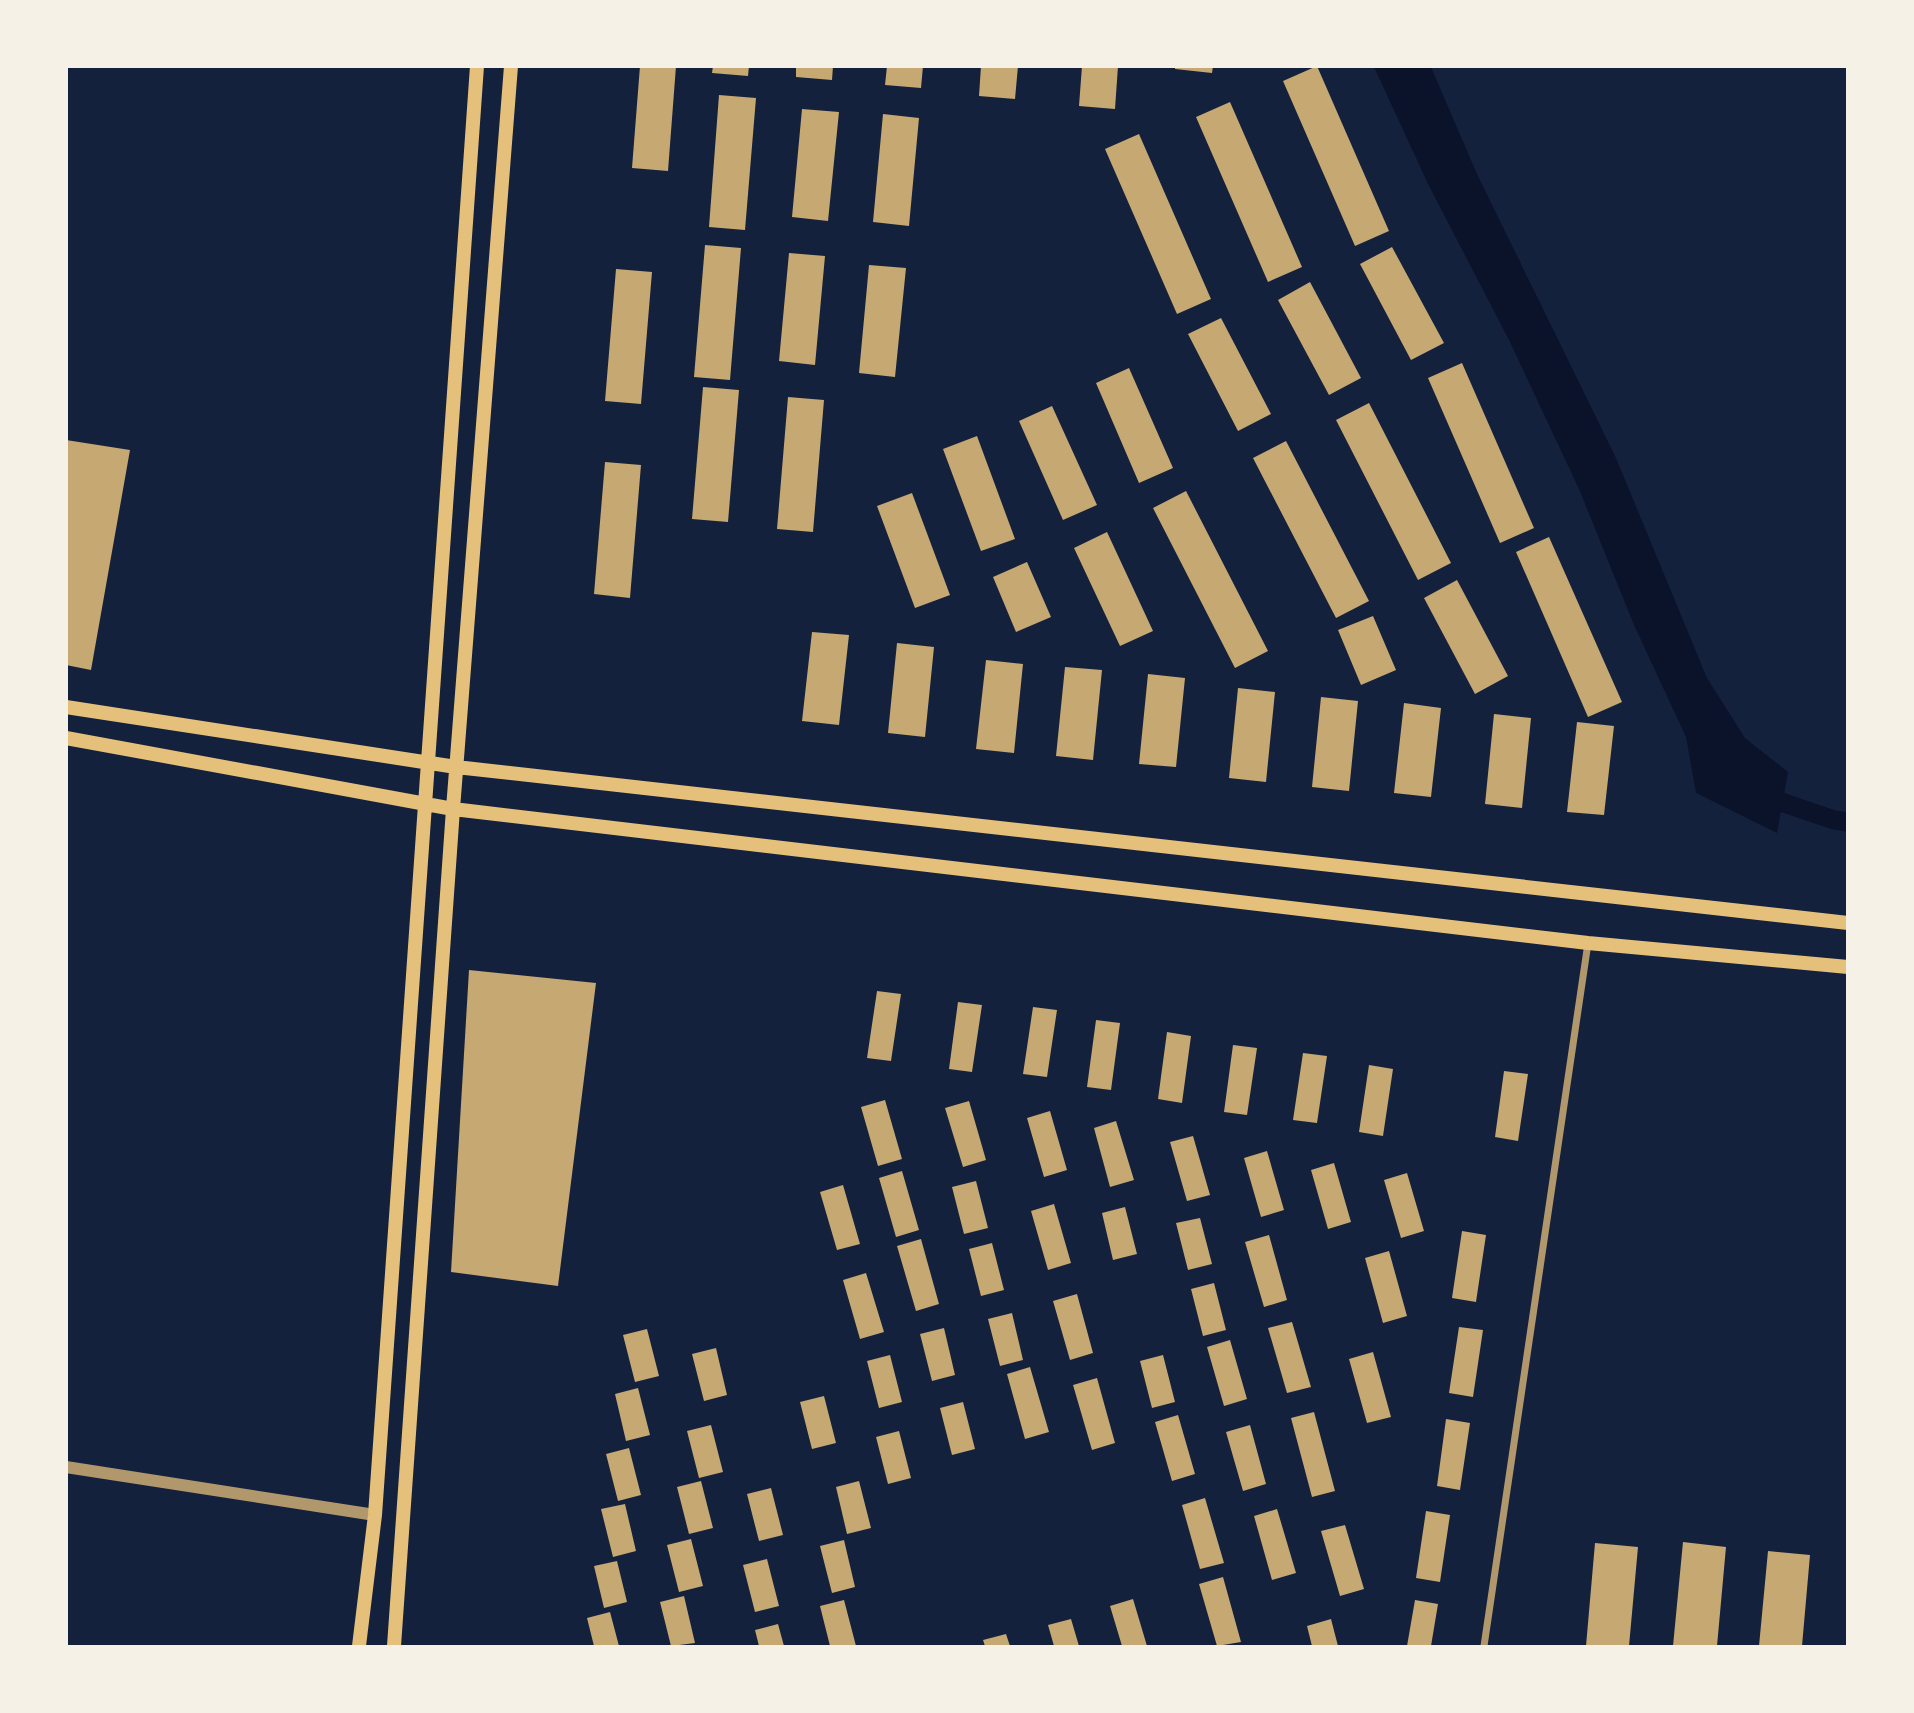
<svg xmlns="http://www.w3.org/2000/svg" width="1914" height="1713" font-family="Lato,sans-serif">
  <rect width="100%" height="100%" fill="#14213d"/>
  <path fill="#0b132b" d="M1374,67H1431L1477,174L1616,458L1707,678L1745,738L1788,772L1777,833L1696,793L1686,737L1634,625L1579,489L1509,340L1429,186Z"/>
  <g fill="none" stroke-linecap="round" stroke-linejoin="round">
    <path stroke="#0b132b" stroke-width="19" d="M1758,794L1834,820L1848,822"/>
  </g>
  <path fill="#c6a872" d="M640,66H676L668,171L632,168Z
    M713,66H749L748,76L712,73Z
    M796,66H833L832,80L796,77Z
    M887,66H923L921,88L885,85Z
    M981,66H1018L1015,99L979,96Z
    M1082,66H1118L1115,109L1079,106Z
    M1175,66H1213L1212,73L1175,69Z
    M1317,66L1389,231L1355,246L1283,81Z
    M719,95L756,98L745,230L709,227Z
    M1230,102L1302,267L1268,282L1196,117Z
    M802,109L839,112L828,221L792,217Z
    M883,114L919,118L909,226L873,222Z
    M1139,134L1211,299L1177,314L1105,149Z
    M705,245L741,248L730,380L694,377Z
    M1392,247L1444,343L1411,360L1360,264Z
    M789,253L825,256L815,365L779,361Z
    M869,265L906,268L895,377L859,373Z
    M616,269L652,272L641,404L605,401Z
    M1310,282L1361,378L1329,395L1278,300Z
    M1221,318L1271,414L1238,431L1188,334Z
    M1462,363L1534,528L1500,543L1428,378Z
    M1129,368L1173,468L1139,483L1096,383Z
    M703,387L739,390L728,522L692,519Z
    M788,397L824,400L813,532L777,529Z
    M1369,403L1451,563L1418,580L1336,420Z
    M1052,406L1097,505L1063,520L1019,421Z
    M977,436L1015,539L981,551L943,449Z
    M66,440L130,450L91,670L66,665Z
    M1286,441L1369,601L1336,618L1253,458Z
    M605,462L641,465L630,598L594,594Z
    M1186,491L1268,651L1235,668L1153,508Z
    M912,493L950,595L915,608L877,506Z
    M1107,532L1153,631L1120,646L1074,548Z
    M1549,537L1622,702L1588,717L1516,552Z
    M1027,562L1051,617L1016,632L993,577Z
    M1457,580L1508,676L1475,694L1424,598Z
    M1373,616L1396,670L1361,685L1338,630Z
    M812,632L849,635L839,725L802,721Z
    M897,643L934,647L925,737L888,733Z
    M986,660L1023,664L1014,753L976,749Z
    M1065,667L1102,670L1093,760L1056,756Z
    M1148,674L1185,678L1176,767L1139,764Z
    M1238,688L1275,692L1266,782L1229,778Z
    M1321,697L1358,701L1349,791L1312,787Z
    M1404,703L1441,708L1431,797L1394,793Z
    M1494,714L1531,718L1522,808L1485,804Z
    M1577,722L1614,726L1604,815L1567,812Z
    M469,970L596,983L558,1286L451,1272Z
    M877,991L901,994L891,1061L867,1058Z
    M958,1002L982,1005L972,1072L949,1069Z
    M1033,1007L1057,1010L1047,1077L1023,1074Z
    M1096,1020L1120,1023L1111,1090L1087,1087Z
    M1167,1032L1191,1036L1182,1103L1158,1099Z
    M1233,1045L1257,1048L1247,1115L1224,1112Z
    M1303,1053L1327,1056L1317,1123L1293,1120Z
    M1369,1065L1393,1069L1383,1136L1359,1132Z
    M1504,1071L1528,1074L1518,1141L1495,1137Z
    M885,1100L902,1159L878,1166L861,1107Z
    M969,1101L986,1160L963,1167L945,1108Z
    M1050,1111L1067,1170L1044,1177L1027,1118Z
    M1116,1121L1134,1180L1110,1187L1094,1128Z
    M1193,1136L1210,1195L1187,1201L1170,1142Z
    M1267,1151L1284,1210L1261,1217L1244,1158Z
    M1334,1163L1351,1222L1328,1229L1311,1170Z
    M902,1171L919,1230L896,1237L879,1178Z
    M1407,1173L1424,1231L1401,1238L1384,1180Z
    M976,1181L988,1228L964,1234L952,1187Z
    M843,1185L860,1244L837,1250L820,1192Z
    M1054,1204L1071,1263L1048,1270L1031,1211Z
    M1125,1207L1137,1254L1113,1260L1102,1213Z
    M1200,1218L1212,1264L1188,1270L1176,1223Z
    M1462,1231L1486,1235L1476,1302L1452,1298Z
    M1269,1235L1287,1300L1264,1307L1245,1242Z
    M921,1239L939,1304L916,1311L897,1246Z
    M992,1243L1004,1290L981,1296L969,1249Z
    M1389,1251L1407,1316L1383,1323L1365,1258Z
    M866,1273L884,1332L860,1339L843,1280Z
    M1214,1283L1226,1330L1203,1336L1191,1289Z
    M1077,1294L1093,1353L1070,1360L1053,1301Z
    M1012,1313L1023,1360L1000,1366L988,1319Z
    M1292,1322L1311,1387L1287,1393L1268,1328Z
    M1459,1327L1483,1330L1473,1397L1449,1393Z
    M944,1328L955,1375L932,1381L920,1334Z
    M647,1329L659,1376L635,1382L623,1335Z
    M1230,1340L1247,1399L1224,1406L1207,1347Z
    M716,1348L727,1395L704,1401L692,1354Z
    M1373,1352L1391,1417L1367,1423L1349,1359Z
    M890,1355L902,1402L879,1408L867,1361Z
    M1163,1355L1175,1402L1152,1408L1140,1361Z
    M1030,1367L1049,1432L1025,1439L1007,1374Z
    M1097,1378L1115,1443L1092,1450L1073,1385Z
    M638,1388L650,1435L626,1441L615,1394Z
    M824,1396L836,1443L812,1449L800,1402Z
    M963,1402L975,1449L952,1455L940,1408Z
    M1314,1412L1335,1491L1312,1497L1291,1418Z
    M1178,1415L1195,1474L1172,1481L1155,1422Z
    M1446,1419L1470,1423L1460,1490L1437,1486Z
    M711,1425L723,1472L699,1478L687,1431Z
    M1250,1425L1266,1484L1243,1491L1226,1432Z
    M899,1431L911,1478L888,1484L876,1437Z
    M629,1448L641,1495L618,1501L606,1454Z
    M701,1481L713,1528L689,1534L677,1487Z
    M859,1481L871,1528L847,1534L836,1487Z
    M771,1488L783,1535L759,1541L747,1494Z
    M1205,1498L1224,1563L1200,1569L1182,1505Z
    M625,1504L636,1551L613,1557L601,1509Z
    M1277,1509L1296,1573L1272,1580L1254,1516Z
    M1426,1511L1450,1515L1440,1582L1416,1578Z
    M1345,1525L1364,1589L1340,1596L1321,1531Z
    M691,1539L703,1586L679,1592L667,1545Z
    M844,1540L855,1587L832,1593L820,1546Z
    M1683,1542L1726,1547L1717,1646H1673Z
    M1595,1543L1638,1547L1629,1646H1586Z
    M1768,1551L1810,1555L1802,1646H1759Z
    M767,1559L779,1606L755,1612L743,1565Z
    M617,1561L627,1602L604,1608L594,1566Z
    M1223,1577L1241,1642L1217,1646L1199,1584Z
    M684,1596L695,1643L671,1646L660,1602Z
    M1133,1599L1147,1646H1122L1110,1606Z
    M844,1600L856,1646H830L820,1606Z
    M1415,1600L1438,1604L1431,1646H1407Z
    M610,1612L619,1646H594L587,1618Z
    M1071,1619L1079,1646H1054L1048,1625Z
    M1331,1619L1338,1646H1312L1307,1626Z
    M778,1624L784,1646H759L755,1630Z
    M1006,1634L1010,1646H985L983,1640Z"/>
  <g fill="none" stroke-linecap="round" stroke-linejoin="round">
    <path stroke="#b1986c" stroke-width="7" d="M1484,1646L1588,943"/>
    <path stroke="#b1986c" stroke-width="12" d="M66,1467L375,1515"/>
    <path stroke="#e5c07b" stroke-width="14" d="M66,707L456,767L1848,923
      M66,738L453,809L1588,943L1848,967
      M359,1646L375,1515L477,66
      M394,1646L453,809L511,66"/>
  </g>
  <rect width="1914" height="1713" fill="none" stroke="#f6f1e7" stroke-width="136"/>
</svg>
